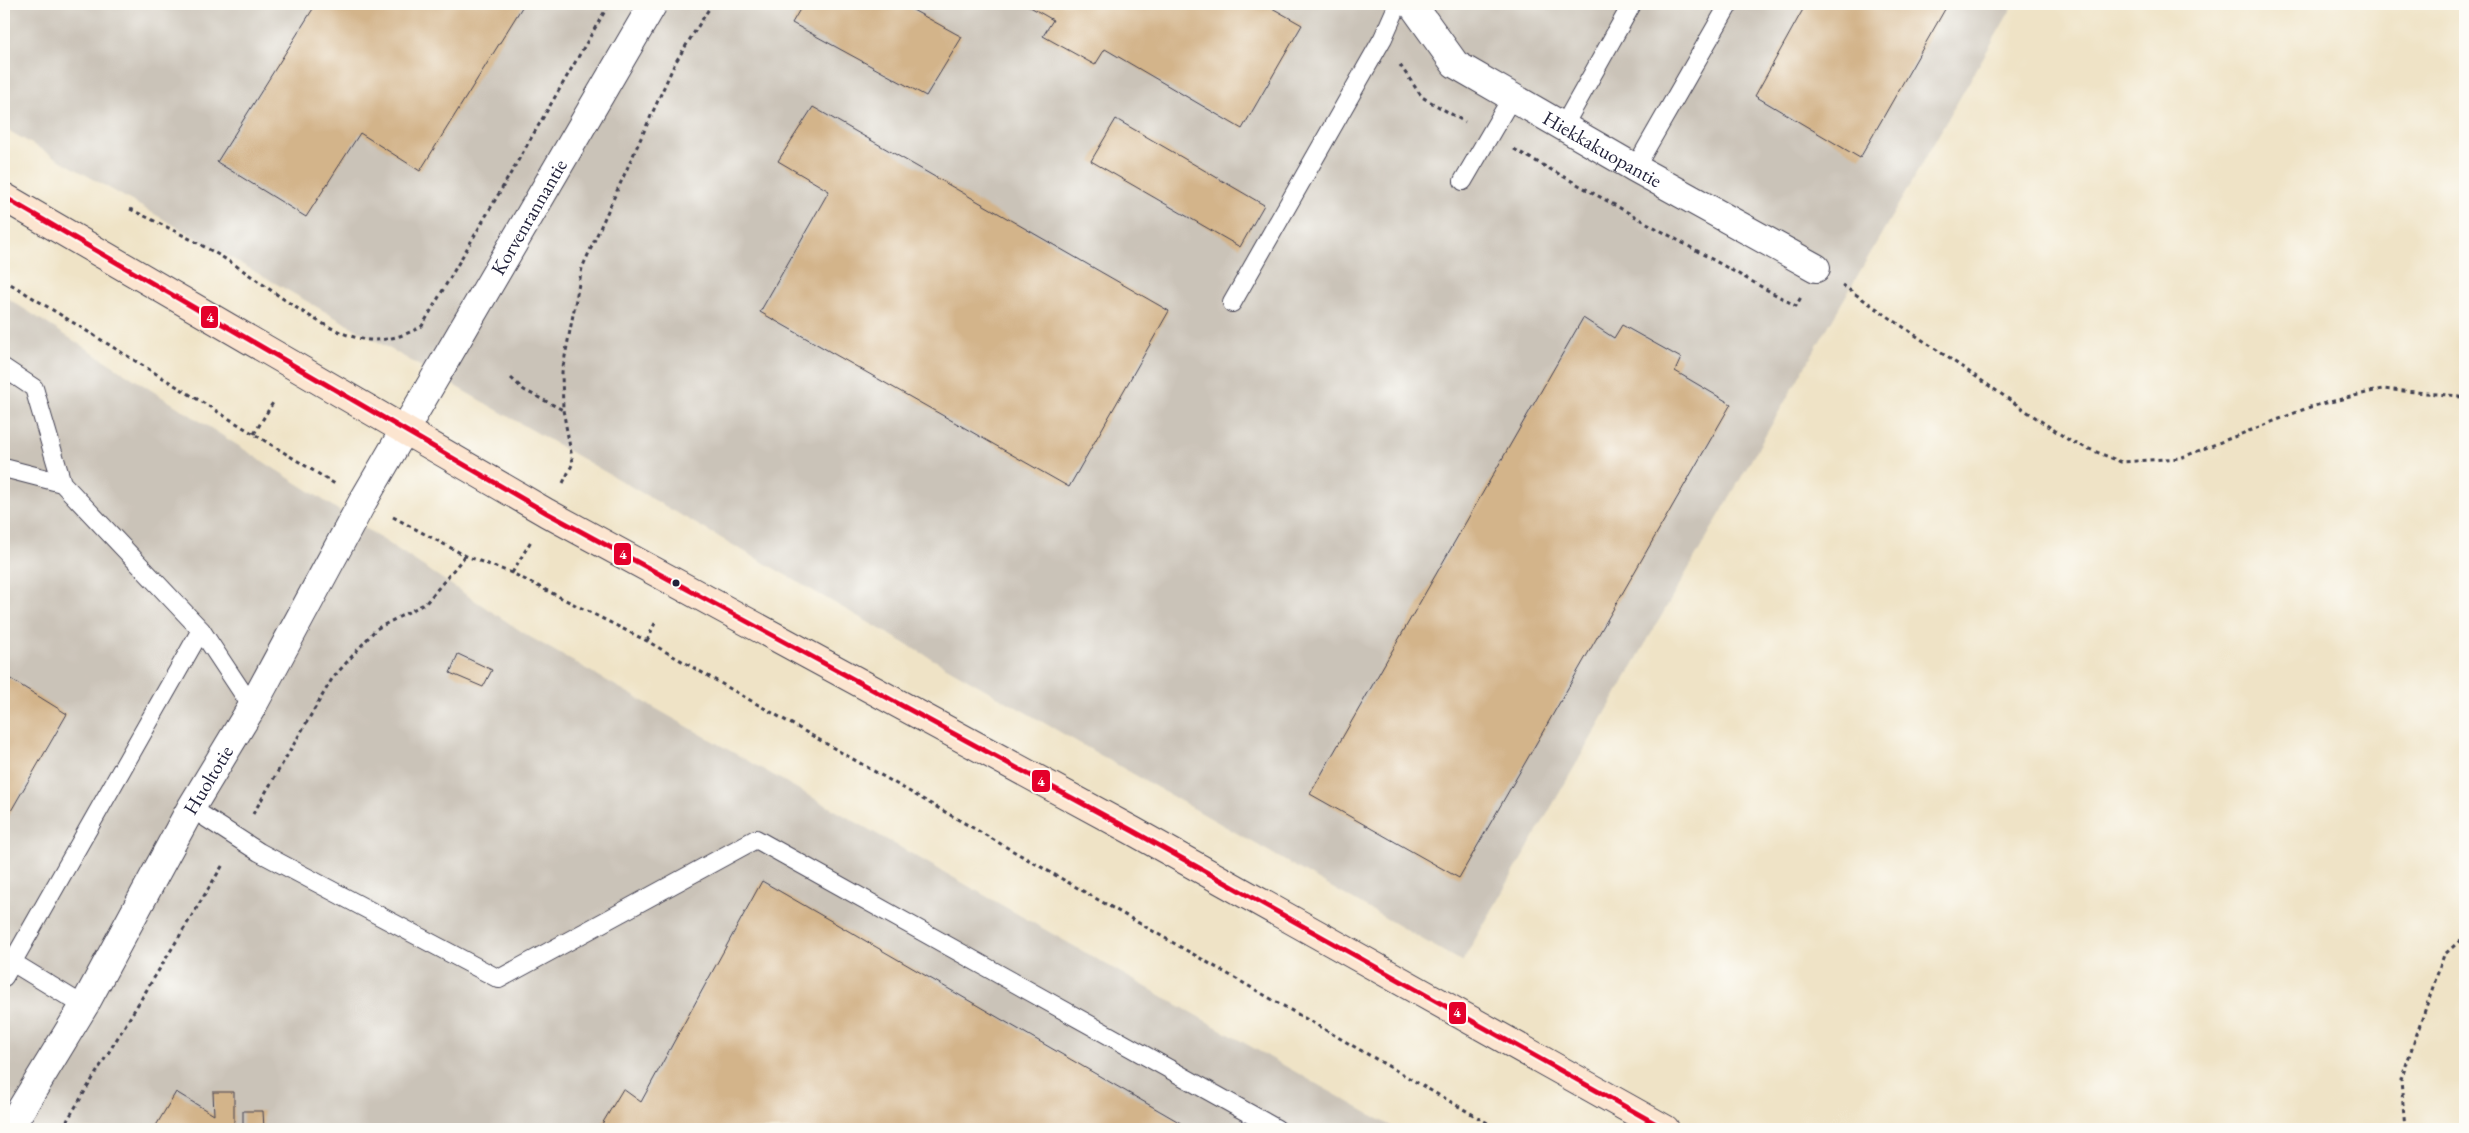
<svg xmlns="http://www.w3.org/2000/svg" width="2469" height="1133" font-family="'EB Garamond',serif">
  <rect width="100%" height="100%" fill="#fdfcf7"/>
  <filter id="ink" filterUnits="userSpaceOnUse"><feTurbulence type="fractalNoise" baseFrequency=".02" numOctaves="2"/><feDisplacementMap in="SourceGraphic" scale="10" xChannelSelector="R" yChannelSelector="G"/><feConvolveMatrix kernelMatrix="1 2 1 2 8 2 1 2 1" color-interpolation-filters="sRGB"/></filter>
  <filter id="wash" filterUnits="userSpaceOnUse"><feTurbulence type="fractalNoise" baseFrequency=".0096" numOctaves="4" result="noise"/><feDisplacementMap in="SourceGraphic" scale="20" xChannelSelector="R" yChannelSelector="G"/><feGaussianBlur stdDeviation="1.12" result="paint"/><feColorMatrix in="noise" values="0 0 0 0 0 0 0 0 0 0 0 0 0 0 0 0 0 1.4 0 .05"/><feComposite in="paint" operator="in"/></filter>
  <g filter="url(#wash)">
    <rect width="100%" height="100%" fill="#efe3c6"/>
    <path fill="#cac3b8" d="M4,4H2014L1462,962L4,128Z
      M4,296L317,496L530,637L1396,1129H4Z"/>
    <g id="blocks">
      <path fill="#d3b48a" d="M316,4H524L420,171L360,133L306,217L217,162Z
        M803,4H902L962,37L926,96L792,23Z
        M1025,4H1265L1302,25L1242,129L1105,49L1095,65L1043,36L1053,20Z
        M1806,4H1948L1860,158L1755,96Z
        M813,107L1169,311L1069,487L760,312L829,191L778,161Z
        M1116,119L1264,205L1240,247L1091,161Z
        M1583,318L1614,338L1622,325L1681,358L1675,371L1731,404L1459,878L1310,794Z
        M458,654L492,670L483,687L450,673Z
        M4,675L67,714L4,823Z
        M762,881L1191,1129H599L623,1089L641,1102Z
        M176,1092L214,1115L213,1092H234V1125L243,1129V1111H263L264,1129H154Z
        M271,1126L292,1127V1129H271Z"/>
    </g>
  </g>
  <g filter="url(#ink)">
    <use href="#blocks" fill-opacity="0" stroke="#413f50" stroke-width="1"/>
    <g fill="none" stroke-linecap="round" stroke-linejoin="round">
      <defs>
        <path id="lane" d="M1563,127L1632,4
          M1635,168L1729,4
          M1463,181L1512,97
          M1232,303L1383,38L1398,4
          M4,368L34,388L62,483L201,630L252,707
          M4,468L62,483
          M191,808L259,852L499,979L756,839L1277,1129
          M12,962L84,1006
          M4,977L201,630"/>
        <g id="street">
          <path id="s1" d="M1412,4L1455,64L1635,168L1816,268"/>
          <path id="s2" d="M9,1129L84,1006L191,808L252,707L363,501L653,4"/>
        </g>
        <path id="secondary" d="M4,197L547,513L1133,831L1665,1129"/>
      </defs>
      <use href="#lane" stroke="#413f50" stroke-width="20"/>
      <use href="#street" stroke="#413f50" stroke-width="30"/>
      <use href="#secondary" stroke="#413f50" stroke-width="30"/>
      <path stroke="#413f50" stroke-width="3" stroke-dasharray="4 4" stroke-linecap="butt" d="M1400,65L1422,97L1465,122
        M1514,149L1796,306L1801,297
        M130,209C163,225 196,241 227,260C265,283 328,339 372,340C391,340 406,335 422,326L609,4
        M4,280L335,484
        M1842,285L2070,441L2121,462L2180,458L2310,407L2382,389L2459,396L2465,406
        M511,378L524,390L563,410
        M254,434L274,401
        M563,483L573,463L563,410L562,372L582,268L675,63L712,4
        M393,517L466,556L512,573L647,641L1498,1129
        M512,573L531,541
        M647,641L655,623
        M253,814L332,679L376,629L426,603L465,556
        M62,1129L224,863
        M2405,1129L2401,1080L2444,955L2465,936"/>
      <use href="#lane" stroke="#fff" stroke-width="18"/>
      <use href="#street" stroke="#fff" stroke-width="28"/>
      <use href="#secondary" stroke="#fce5d0" stroke-width="28"/>
      <defs>
        <path id="bus-1" d="M4,197L547,513L1133,831L1665,1129"/>
      </defs>
      <use href="#bus-1" stroke="#fdfcf7" stroke-width="9"/>
      <use href="#bus-1" stroke="#e4002b" stroke-width="5"/>
    </g>
  </g>
  <circle fill="#22223b" stroke="#fdfcf7" stroke-width="2" cx="676" cy="583" r="4.5"/>
  <g text-anchor="middle" stroke-width="5" stroke-linejoin="round" paint-order="stroke">
    <g font-size="20" fill="#22223b" stroke="#fdfcf7">
      <text dy="7" stroke="none"><textPath href="#s1" startOffset="244">Hiekkakuopantie</textPath></text>
      <text dy="7" stroke="none"><textPath href="#s2" startOffset="1050">Korvenrannantie</textPath></text>
      <text dy="7" stroke="none"><textPath href="#s2" startOffset="402">Huoltotie</textPath></text>
    </g>
  </g>
  <g stroke="#fdfcf7" stroke-width="2">
    <rect x="200" y="305" width="19" height="24" rx="5" fill="#e4002b"/>
    <rect x="613" y="542" width="19" height="24" rx="5" fill="#e4002b"/>
    <rect x="1031" y="769" width="20" height="24" rx="5" fill="#e4002b"/>
    <rect x="1448" y="1001" width="19" height="24" rx="5" fill="#e4002b"/>
  </g>
  <g font-size="14" text-anchor="middle" font-weight="bold" fill="#fff">
    <text x="210" y="322">4</text>
    <text x="623" y="559">4</text>
    <text x="1041" y="786">4</text>
    <text x="1457" y="1017">4</text>
  </g>
  <rect width="2469" height="1133" fill="none" stroke="#fdfcf7" stroke-width="20"/>
</svg>
